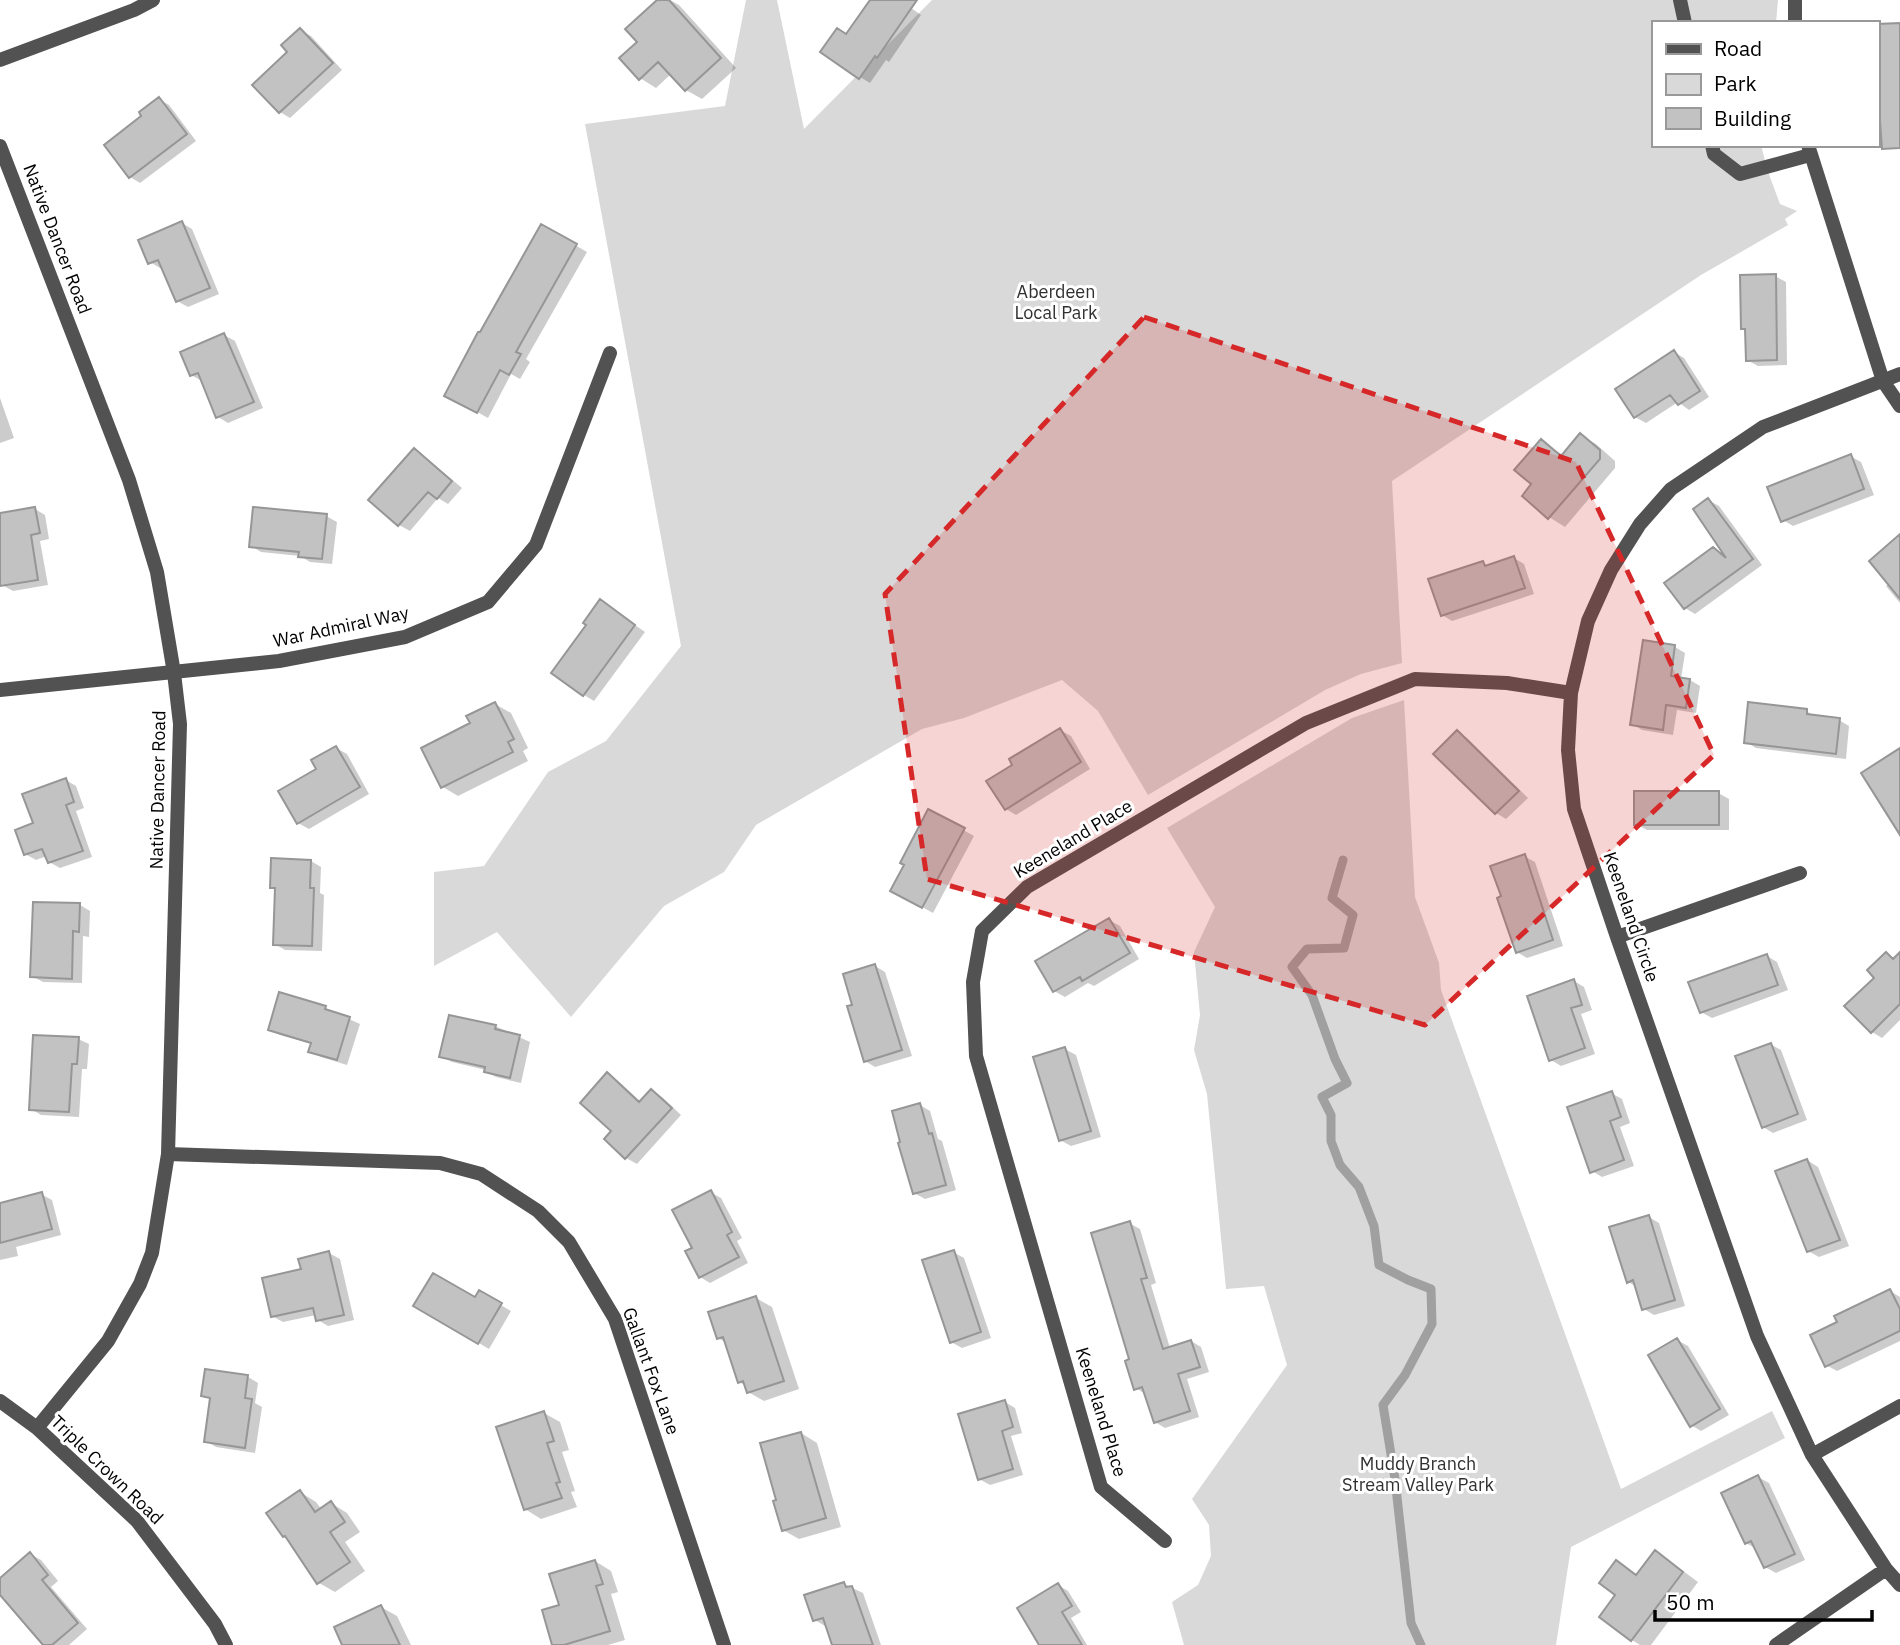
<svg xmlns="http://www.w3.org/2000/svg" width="1900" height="1645" font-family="'IBM Plex Sans',sans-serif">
  <rect width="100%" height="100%" fill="#fff"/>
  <path fill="#d9d9d9" d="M746,0H777L804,129L932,0H1778L1776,23H1653V145H1761L1767,169L1780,204L1797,211L1785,219L1788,225L1701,275L1392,481L1402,663L1361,674L1325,690L1148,795L1098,711L1062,680L964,718L922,729L756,825L724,872L664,906L571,1017L497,932L434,966V872L484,866L548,772L606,741L681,646L585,124L725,106Z
    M1404,700L1415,897L1439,963L1441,990L1621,1489L1772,1411L1785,1438L1571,1547L1556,1645H1184L1172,1602L1198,1585L1211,1556L1209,1525L1192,1499L1287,1365L1264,1286L1226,1289L1207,1094L1194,1050L1200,1015L1194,952L1215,907L1167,828L1352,718Z"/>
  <path fill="#0003" d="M659,0H670L679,5L736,68L702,99L686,90L671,74L656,88L640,78L639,42Z
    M872,0H900L921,15L889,62L886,60L870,83L860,77Z
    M300,30L311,36L342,70L290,118L280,112L290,52Z
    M159,99L169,105L196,141L140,183L130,177L144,117Z
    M182,223L192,229L219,294L188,307L177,301L163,267L160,268L150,262Z
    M542,226L587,252L526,359L530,362L520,379L511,374L488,418L447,395Z
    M1775,276L1786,282L1787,365L1758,366L1747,360V330L1742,328Z
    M224,335L235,341L263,408L228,423L218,417L202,381L191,375Z
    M1674,352L1684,358L1709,397L1689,410L1678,402L1646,423L1635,417Z
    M0,398L14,438L0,443Z
    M1580,435L1596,444L1615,461V468L1565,527L1549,517L1534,484L1541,441L1563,455Z
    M414,450L424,456L462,488L448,504L438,498L410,531L399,525L370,500Z
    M1850,456L1861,462L1874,495L1793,526L1783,520Z
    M1708,500L1719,506L1762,565L1695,614L1685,608L1713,550L1727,558Z
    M35,509L45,515L49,539L40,541L48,585L13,591L2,585L0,571V515Z
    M326,516L337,522L332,564L310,562L300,556L261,552L251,546Z
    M1900,543V603L1886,586L1889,583Z
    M1514,558L1524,564L1534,594L1452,621L1442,615L1483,563L1489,567Z
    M601,601L645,632L594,701L584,695L588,625Z
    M1675,647L1685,653L1681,679L1690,680L1700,686L1696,713L1677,710L1673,735L1642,730L1632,724Z
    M495,704L511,713L528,748L523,751L528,761L458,796L443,787L472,724Z
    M1806,711L1817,717L1839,720L1849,726L1846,759L1756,748L1746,742Z
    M1060,730L1071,736L1090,769L1016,815L1006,809L1015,765Z
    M1457,732L1467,738L1528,798L1506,819L1496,813Z
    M336,748L347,754L369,794L309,829L298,823L280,792L319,770Z
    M66,780L76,786L84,808L76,811L92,857L60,868L49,862L47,856L36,860L25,854L35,825Z
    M1718,793L1729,799V830H1647L1636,824Z
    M929,811L974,836L933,913L893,891Z
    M1524,856L1535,862L1563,946L1527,958L1517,952Z
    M311,861L321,867L320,893L324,895L322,951L285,950L275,944L277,890L272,887Z
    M80,905L90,911L89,937L83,936L82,983L43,982L32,976Z
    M1109,920L1120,926L1139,959L1094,986L1088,983L1065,997L1054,991Z
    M1886,954L1900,963V1020L1882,1038L1872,1032L1876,978Z
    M1767,956L1777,962L1788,990L1712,1018L1701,1012Z
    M875,966L885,972L912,1056L875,1067L865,1061L854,1006Z
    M1574,981L1584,987L1592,1010L1581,1014L1595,1054L1561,1066L1551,1060Z
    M325,1008L360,1024L347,1065L321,1057L310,1051L313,1044L280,1035L270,1029Z
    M495,1026L530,1042L521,1083L496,1077L486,1072V1070L452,1062L441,1056Z
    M78,1039L89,1044L87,1069H82L79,1117L41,1115L31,1109Z
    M1770,1044L1781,1050L1807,1120L1773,1133L1763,1127Z
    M1065,1049L1076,1055L1101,1137L1071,1146L1060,1140Z
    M608,1075L618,1081L641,1102L651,1091L662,1097L681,1115L637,1164L626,1158L606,1139L614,1131Z
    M1611,1093L1622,1099L1630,1123L1620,1127L1634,1166L1602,1177L1592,1171Z
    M920,1105L930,1111L938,1139L942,1141L956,1190L925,1199L914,1193Z
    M1807,1160L1818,1167L1849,1246L1819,1257L1808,1251Z
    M710,1192L721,1198L742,1238L737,1241L748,1263L710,1283L700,1277L694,1248Z
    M41,1194L52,1200L61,1235L16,1247L18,1256L0,1260V1205Z
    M1649,1217L1659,1223L1685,1306L1654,1315L1644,1309L1637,1287L1628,1282Z
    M1129,1223L1140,1229L1156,1283L1151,1285L1170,1348L1191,1341L1201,1347L1209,1372L1187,1379L1199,1417L1165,1428L1155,1422L1145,1394L1136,1388L1131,1361Z
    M953,1252L964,1258L991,1338L962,1348L951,1342Z
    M329,1253L340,1259L354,1320L328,1326L318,1320L316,1315L283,1322L272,1316L303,1270Z
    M1890,1291L1900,1297V1341L1837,1371L1826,1365L1839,1323Z
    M479,1292L511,1311L489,1349L416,1306L475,1300Z
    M756,1298L772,1307L799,1389L764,1401L748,1392L746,1386L739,1382L725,1342L718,1338Z
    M1677,1340L1688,1346L1729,1415L1701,1431L1691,1425Z
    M207,1371L248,1377L258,1383L255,1403L262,1407L255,1453L216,1447L206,1441L212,1400L203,1395Z
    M1005,1402L1015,1408L1022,1433L1011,1436L1023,1475L990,1485L979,1479Z
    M544,1413L560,1422L569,1450L562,1452L575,1491L571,1492L577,1507L541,1519L525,1509Z
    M801,1433L817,1443L841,1527L799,1539L783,1530Z
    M1758,1477L1769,1483L1805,1560L1776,1573L1765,1567L1757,1549L1746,1543Z
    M300,1492L316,1502L322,1510L331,1503L347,1513L360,1532L345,1542L365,1571L335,1592L319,1583L289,1539L284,1536Z
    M1655,1553L1671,1562L1698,1582L1651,1645H1640L1632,1640L1618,1595L1617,1562L1638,1576Z
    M30,1554L41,1560L58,1581L51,1587L87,1629L69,1645H46L0,1592V1580Z
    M595,1561L611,1571L618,1592L611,1594L625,1640L608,1645H554L561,1606Z
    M844,1584L863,1593L881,1645H834L827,1625L825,1626L815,1620Z
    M1058,1585L1068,1591L1081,1612L1071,1618L1087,1645H1041Z
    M381,1607L397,1616L411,1645H344Z"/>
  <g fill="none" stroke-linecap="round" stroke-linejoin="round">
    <path stroke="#a0a0a0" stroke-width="9" d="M1343,860L1332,898L1353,915L1344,948L1307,949L1292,967L1312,995L1335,1059L1347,1083L1322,1097L1331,1115V1141L1340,1165L1359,1187L1374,1226L1379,1265L1408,1280L1431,1289L1432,1324L1405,1375L1383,1405L1395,1479L1411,1623L1421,1645"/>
  </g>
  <path fill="#c2c2c2" stroke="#969696" stroke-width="2" d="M657,0H669L721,58L685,91L658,62L639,80L619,58L637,42L625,29Z
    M870,0H917L877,58L875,56L859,79L820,52L837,28L846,34Z
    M1900,23V148L1882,149L1877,78V24Z
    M300,28L333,63L279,113L252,85L287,52L281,45Z
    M159,97L187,134L129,178L104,145L141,116L139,112Z
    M182,221L210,288L176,302L158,260L148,264L138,240Z
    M541,224L577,244L516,352L521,354L509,375L500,370L477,413L444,396L478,332H480Z
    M1776,274L1777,360L1746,361L1745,329H1741L1740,275Z
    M224,333L254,402L216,418L198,373L190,376L180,352Z
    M1674,350L1700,391L1678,405L1670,395L1634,418L1615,389Z
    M1580,433L1600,450V459L1548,519L1522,496L1531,484L1514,470L1541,439L1561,456Z
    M414,448L452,481L437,499L428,492L398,526L368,500Z
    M1851,454L1864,489L1781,522L1767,487Z
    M1708,498L1753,559L1684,609L1664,583L1713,547L1726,558L1693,509Z
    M35,507L40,533L31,535L38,580L0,586V513Z
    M253,507L327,514L322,559L298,557L299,552L249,547Z
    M1900,534V599L1869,561Z
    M1514,556L1525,588L1441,616L1428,579L1483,561L1485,566Z
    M600,599L635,625L583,696L551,673L586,625L583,623Z
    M1643,640L1675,645L1671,676L1690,679L1686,708L1666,705L1663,730L1630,725Z
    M495,702L514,739L508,742L513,752L441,788L421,748L470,723L466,716Z
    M1748,702L1807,709V714L1840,718L1836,754L1744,743Z
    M1060,728L1081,762L1005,810L986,781L1012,765L1009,759Z
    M1457,730L1519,791L1495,814L1433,754Z
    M336,746L360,787L297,824L278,791L316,769L311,760Z
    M1900,748V835L1861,773Z
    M66,778L74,802L66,805L83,851L48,863L42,849L24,855L15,830L33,823L22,794Z
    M1634,791H1719V825H1634Z
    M928,809L965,828L922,908L890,891L904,865L900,863Z
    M1525,854L1553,940L1516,953L1497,898L1501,896L1490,866Z
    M271,858L311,860L310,888H314L312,946L273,945L275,888H270Z
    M33,902L80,903L79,932L73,931L72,979L30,977Z
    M1109,918L1130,953L1082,981L1080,977L1053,992L1035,961Z
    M1886,952L1893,959L1900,952V1004L1871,1033L1844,1006L1874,978L1867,970Z
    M1767,954L1778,985L1700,1013L1688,982Z
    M875,964L902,1050L864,1062L847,1006L852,1005L843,974Z
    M1574,979L1582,1005L1571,1008L1585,1048L1549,1061L1527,996Z
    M279,992L326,1006L325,1009L350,1017L337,1060L308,1052L311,1043L268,1030Z
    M449,1015L496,1025L495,1029L520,1035L510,1078L484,1072L485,1067L439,1057Z
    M33,1035L79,1037L77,1064H72L69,1112L29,1110Z
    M1771,1043L1798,1114L1762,1128L1735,1056Z
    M1065,1047L1091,1131L1059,1141L1033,1057Z
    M607,1072L639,1102L651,1089L672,1108L625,1159L604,1139L611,1131L580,1103Z
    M1612,1091L1621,1117L1610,1121L1624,1160L1590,1173L1567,1107Z
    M920,1103L929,1134L932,1133L946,1185L913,1194L898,1143L900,1142L892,1111Z
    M1807,1159L1840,1240L1807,1252L1775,1171Z
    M711,1190L732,1232L727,1235L739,1257L699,1278L685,1251L692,1248L672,1210Z
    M42,1192L52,1229L0,1243V1203Z
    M1649,1215L1675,1300L1642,1310L1633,1280L1627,1283L1609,1227Z
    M1130,1221L1147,1278L1141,1279L1163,1349L1191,1340L1200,1367L1178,1374L1190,1411L1154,1423L1142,1387L1134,1390L1125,1361L1129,1359L1091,1233Z
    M954,1250L981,1332L950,1343L922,1260Z
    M329,1251L344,1315L316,1321L313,1308L271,1317L262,1278L301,1269L298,1259Z
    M433,1273L475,1297L479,1290L502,1303L478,1344L413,1306Z
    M1890,1289L1900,1309V1331L1825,1367L1810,1335L1837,1322L1834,1316Z
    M756,1296L784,1381L747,1393L743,1381L738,1383L723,1337L717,1339L708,1312Z
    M1677,1338L1720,1409L1690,1427L1648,1355Z
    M205,1369L248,1375L245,1398L252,1399L245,1448L204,1442L210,1398L201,1396Z
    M1005,1400L1013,1427L1002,1431L1013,1469L978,1480L958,1414Z
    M544,1411L554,1441L547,1443L560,1482L556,1483L562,1498L524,1510L496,1427Z
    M801,1432L826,1518L782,1531L773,1501L776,1500L760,1443Z
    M1758,1475L1795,1554L1764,1568L1751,1541L1745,1544L1721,1493Z
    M300,1490L315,1512L331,1501L345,1522L330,1532L350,1562L317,1584L285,1536L283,1537L266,1513Z
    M1655,1550L1683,1572L1631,1641L1599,1617L1615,1595L1599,1583L1616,1560L1636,1575Z
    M30,1552L48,1575L42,1580L78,1623L52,1645H43L0,1595V1578Z
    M595,1560L603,1584L596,1586L610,1631L564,1645H552L542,1610L559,1605L549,1574Z
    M844,1582L846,1587L852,1586L873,1645H832L823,1618L813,1621L804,1595Z
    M1058,1583L1072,1606L1062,1612L1082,1645H1039L1017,1608Z
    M381,1605L400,1645H342L334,1627Z"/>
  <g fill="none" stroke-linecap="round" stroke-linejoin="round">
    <path stroke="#525252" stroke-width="14" d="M1680,0L1685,23
      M1712,145L1714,154L1740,174L1810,155"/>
    <path stroke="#525252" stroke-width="14" d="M1795,0V23
      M0,60L134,10L153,0
      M1808,145L1883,381L1900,406
      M0,146L129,480L157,572L174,673L180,724L168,1154L152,1253L140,1284L108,1341L37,1428
      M1900,374L1763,427L1671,489L1640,524L1611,570L1588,621L1571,693L1568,750L1574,809L1617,937L1757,1336L1812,1455L1886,1569L1900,1585
      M0,690L279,661L405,637L488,602L536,545L610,353
      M1617,937L1800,873
      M168,1154L440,1163L481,1174L538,1211L569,1242L615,1319L724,1645
      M0,1401L37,1428L137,1521L215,1624L226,1645
      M1812,1455L1900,1406
      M1165,1541L1101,1487L976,1056L973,982L982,931L1027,887L1306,723L1415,679L1507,683L1571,693
      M1776,1645L1886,1569"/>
  </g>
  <path fill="#d62828" fill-opacity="0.2" stroke="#d62828" stroke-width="5" stroke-dasharray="14 9" stroke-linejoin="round" d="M1144,317L1576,462L1714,755L1425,1025L927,879L885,594Z"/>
  <g text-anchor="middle" stroke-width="6" stroke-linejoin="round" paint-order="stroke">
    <g font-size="18" fill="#000" stroke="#fff">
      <text transform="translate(57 239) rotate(69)" y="6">Native Dancer Road</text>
      <text transform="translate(341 627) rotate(-12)" y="6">War Admiral Way</text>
      <text transform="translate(158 790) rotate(-89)" y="6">Native Dancer Road</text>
      <text transform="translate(1073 839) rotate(-31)" y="6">Keeneland Place</text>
      <text transform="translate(1631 917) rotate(71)" y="6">Keeneland Circle</text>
      <text transform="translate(651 1371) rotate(70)" y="6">Gallant Fox Lane</text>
      <text transform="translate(1101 1412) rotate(73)" y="6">Keeneland Place</text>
      <text transform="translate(107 1470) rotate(44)" y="6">Triple Crown Road</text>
    </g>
    <g font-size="18" fill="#303030" stroke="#fff">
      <text x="1056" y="298">Aberdeen<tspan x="1056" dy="21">Local Park</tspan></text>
      <text x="1418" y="1470">Muddy Branch<tspan x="1418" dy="21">Stream Valley Park</tspan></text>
    </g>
  </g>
  <rect x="1652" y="21" width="228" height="126" fill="#ffffff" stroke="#999999" stroke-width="2"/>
  <rect x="1666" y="44" width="35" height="10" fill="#525252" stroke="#999999" stroke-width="2"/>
  <text x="1714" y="56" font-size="21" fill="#000000">Road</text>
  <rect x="1666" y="74" width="35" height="21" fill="#d9d9d9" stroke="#999999" stroke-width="2"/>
  <text x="1714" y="91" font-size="21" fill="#000000">Park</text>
  <rect x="1666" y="108" width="35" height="21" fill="#c2c2c2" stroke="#999999" stroke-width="2"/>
  <text x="1714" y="126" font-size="21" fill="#000000">Building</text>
  <path d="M1655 1610v10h217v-10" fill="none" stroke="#000000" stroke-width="3.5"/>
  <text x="1666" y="1610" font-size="21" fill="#000000" stroke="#ffffff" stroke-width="5" paint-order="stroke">50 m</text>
</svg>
